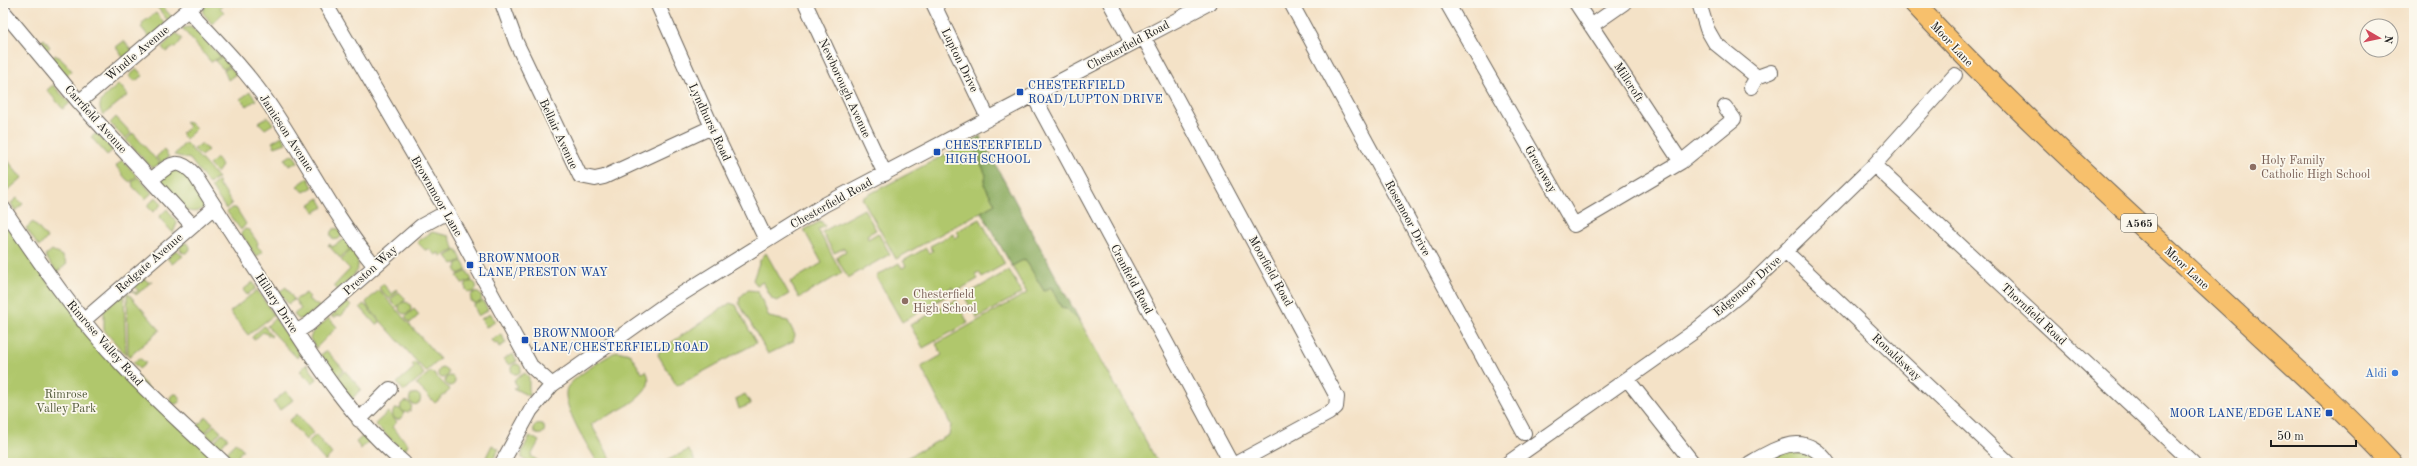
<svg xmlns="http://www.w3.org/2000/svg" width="2417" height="466" font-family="'Old Standard TT',serif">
  <rect width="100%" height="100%" fill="#fbf7ec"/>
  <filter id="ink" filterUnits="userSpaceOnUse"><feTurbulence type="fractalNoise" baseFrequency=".025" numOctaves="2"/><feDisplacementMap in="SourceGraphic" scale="8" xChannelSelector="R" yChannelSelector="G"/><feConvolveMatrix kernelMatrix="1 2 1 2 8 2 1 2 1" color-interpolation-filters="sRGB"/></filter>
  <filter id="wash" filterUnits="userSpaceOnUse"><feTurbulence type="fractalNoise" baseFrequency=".012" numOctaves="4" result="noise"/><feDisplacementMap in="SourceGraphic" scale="16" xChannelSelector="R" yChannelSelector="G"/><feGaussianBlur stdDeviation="0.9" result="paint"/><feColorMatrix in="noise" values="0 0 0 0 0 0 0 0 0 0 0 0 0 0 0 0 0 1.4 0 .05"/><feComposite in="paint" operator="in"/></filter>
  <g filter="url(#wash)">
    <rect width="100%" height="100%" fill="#f4e2c7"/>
    <path fill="#b0c76c" stroke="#667244" d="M154,3H159L172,17L168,21Z
      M206,3H220L222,5L220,8L224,12L212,24L203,13Z
      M156,13L165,24L150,38L141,27L143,25L142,23Z
      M190,27L198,32L221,57L211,62L182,28Z
      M176,33L182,38L178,45L166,52L162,47Z
      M44,39L50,47L45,52L38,44Z
      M124,41L133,52L125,60L116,47Z
      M55,55C64,61 65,63 72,71L67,76L51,58Z
      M222,57L229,66L223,69L215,61Z
      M230,67L236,74L228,80L224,70Z
      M137,69L143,76L135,81L129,76Z
      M119,84L128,95L103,115C93,101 110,93 119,84Z
      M53,85L70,103L63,109L47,90Z
      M250,92L256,100L247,106L240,99Z
      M116,117L131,133L125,139L110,123Z
      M268,117L273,124L265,129L258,122Z
      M185,122L190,123L196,129L186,139L181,134L189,127Z
      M97,133L113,150L107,155L91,137Z
      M133,133L160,164L152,168L126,140Z
      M282,136L286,143L275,147L272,142Z
      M971,141L986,175L984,184L995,204L896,259L862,198Z
      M185,143L187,144L218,178L209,184L190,159L174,155Z
      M201,144L208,150L201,156L194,149Z
      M164,150L169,157L161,163L156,157Z
      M293,154L298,162L289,166L285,159Z
      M6,158L18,174L23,177L5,193L3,159Z
      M216,158L222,166L217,173L209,165Z
      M122,160L137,176L130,182L126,179L116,166Z
      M183,170L207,202C204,211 194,214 186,210L161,181L168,172Z
      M138,177L152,193L145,199L133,187L132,182Z
      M308,178L313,187L304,192L297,186Z
      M218,181L220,188H222L232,203L226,209L211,187Z
      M156,197L162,204L153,212L147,206Z
      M17,198L23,204L15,211L11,203Z
      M319,198L324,207L315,212L309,205Z
      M231,208H236L246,224L241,230L227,212Z
      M167,209L177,223L173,233L159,217Z
      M864,209L876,230L867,235L868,239L878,233L890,254L848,278L836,257L846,251L844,248L834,253L822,232Z
      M3,217L47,281L219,463H3Z
      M980,219L1005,264L982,277L979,272L975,274L978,279L955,292L952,287L948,289L951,294L928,306L926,302L922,304L924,309L902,322L876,276L899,263L902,268L906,266L903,261L926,248L929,253L933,251L930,246L953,234L955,238L959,236L957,231Z
      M821,221L825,226L818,230L842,273L799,298L790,282L822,263L804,230Z
      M33,222L47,238L39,247L26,228Z
      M330.5 234a5.5 5.5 0 1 1 11 0a5.5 5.5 0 1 1-11 0Z
      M245,229L249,230L258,243L257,246L263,252L256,257L241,233Z
      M432,232L449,236L455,250L441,256L439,253L435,255L429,249L425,250L417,242Z
      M345,239L351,248L340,258L328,245L330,244L332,247Z
      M180 248a5 5 0 1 1 10 0a5 5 0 1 1-10 0Z
      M351,249C367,270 353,275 338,290L334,286L350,269L341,260Z
      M52,250L62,256L67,264L57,272L45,256Z
      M177,250L183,256L172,264L167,258Z
      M457,250L462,260L453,264L446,256Z
      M766,253L789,294L777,301L772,299L763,282L757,285L753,280L760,260Z
      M1025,259L1044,291L1051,287L1061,307L1066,308L1081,323L1158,463H897L949,435L951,425L921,367L942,355L936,344L1027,293L1012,266Z
      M462,261L467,270L458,274L455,268L457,267L456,264Z
      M1009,270L1022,293L977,318L964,296Z
      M467,271L472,280L463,284L457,276Z
      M144,278L148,282L152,281L136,295L130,289L136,293L138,291L134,285Z
      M465.5 287a5.5 5.5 0 1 1 11 0a5.5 5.5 0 1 1-11 0Z
      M253,282L256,288L247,295L243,290Z
      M383,284L392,294L397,289L398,291L389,299L379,288Z
      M286,287L294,300L288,304L279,292Z
      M257,290L274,315L248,335L230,312Z
      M379,290L440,359L426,372L368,307L366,302Z
      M748,290L758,291L769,317L788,321L795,335L793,342L768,354L739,303L740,297Z
      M127,292L160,330L129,357L128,356Z
      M399,292L406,299L397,307L390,300Z
      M470.5 298a5.5 5.5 0 1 1 11 0a5.5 5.5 0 1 1-11 0Z
      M306,293L310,297L308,299L320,307L303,319H298L294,314L301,309L295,300Z
      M124,294L126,354H125L104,330V310Z
      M956,300L968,323L923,348L910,325Z
      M483,301L488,310L478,316L474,305Z
      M399 308a6 6 0 1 1 12 0a6 6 0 1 1-12 0Z
      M347,302L351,306L341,316L338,315L334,318L331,316Z
      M730,303L736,305L756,343L677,386L658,355L660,350Z
      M364,304L380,322L376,325L360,307Z
      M414,309L419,315L410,323L405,317Z
      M490,314L495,322L486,327L481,319Z
      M275,318L300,354L297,358L267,326Z
      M329,318L337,327L316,348L310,339L312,333Z
      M264,326L272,336L271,337L263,332L254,340L252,337Z
      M501,334L506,343L499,347L497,343L494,344L491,340Z
      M327,351L344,370L335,378L320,355Z
      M617,351L630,354L642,373L646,371C661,396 609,414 591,424L613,463H598C589,448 560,404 567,388C573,377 605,358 617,351Z
      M513,354L517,361L509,365L503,359Z
      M139,358L146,363L139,369L133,363Z
      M415,362L424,374L404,391L397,383L415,367L412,365Z
      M307,364L317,379L312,383L300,371Z
      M511 369a5 5 0 1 1 10 0a5 5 0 1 1-10 0Z
      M438 373a5 5 0 1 1 10 0a5 5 0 1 1-10 0Z
      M345,371L361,389L352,399L336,379Z
      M431,371L450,390L435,403L416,384Z
      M525,373L529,377V396L513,388L517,387L514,380Z
      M445 381a5 5 0 1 1 10 0a5 5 0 1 1-10 0Z
      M286,391L293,400L280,410L273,402Z
      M409.5 399a5.5 5.5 0 1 1 11 0a5.5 5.5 0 1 1-11 0Z
      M170 399a5 5 0 1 1 10 0a5 5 0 1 1-10 0Z
      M745,394L751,404L739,409L736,399Z
      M400.5 407a5.5 5.5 0 1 1 11 0a5.5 5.5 0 1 1-11 0Z
      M392.5 414a5.5 5.5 0 1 1 11 0a5.5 5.5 0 1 1-11 0Z
      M388,412L397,422L392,427L408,444L404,452L375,424Z
      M297,414L313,433L306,440L289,421Z
      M206,417L213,423L205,433L197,426Z
      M533.5 429a5.5 5.5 0 1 1 11 0a5.5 5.5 0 1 1-11 0Z
      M214,425L221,431L213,440L206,434Z
      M222,433L228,438L220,447L214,442Z
      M316,435L332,454L325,461L308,442Z
      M363,436L369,441L361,449L356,442Z
      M530,436L539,441L531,456L541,463H528L522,458V451Z
      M235,442L243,449L235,460L227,453Z
      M492,445L499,449L493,460L486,457Z
      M1798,447L1823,463H1772L1773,457Z
      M688,450L693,456L695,463H662Z"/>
    <path fill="#8cac60" stroke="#54643e" d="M980,136L1081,323L1066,308L1061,307L1051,287L1044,291L1025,259L1012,266L981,212L995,204L984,184L986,175L971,141Z"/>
  </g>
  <g filter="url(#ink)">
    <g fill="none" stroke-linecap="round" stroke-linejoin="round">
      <defs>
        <path id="minor" d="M325,3L447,212L531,366L552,385
          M502,3L516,42L580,176L595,179L604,177L712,127
          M657,3L712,127L766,240
          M805,3L885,174
          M933,3L988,118
          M1110,3L1132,43
          M1291,3L1524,433
          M1447,3L1574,225L1681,162L1734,119L1725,107
          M1576,3L1681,162
          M1699,3L1707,29L1715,43L1757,77
          M188,10C216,40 246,70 269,104C305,157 333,215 374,265
          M3,11L79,102L192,225
          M1591,26L1624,3
          M1144,38L1337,397L1336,407L1329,413L1237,463
          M1751,87L1757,77L1771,72
          M1033,95L1231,463
          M79,102L196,3
          M1874,165L2193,463
          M152,179C169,166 176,155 194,174C222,218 251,263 280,307C316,363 352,420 404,463
          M3,208C40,263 77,318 123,366C155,400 190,431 224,463
          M1786,252L2009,463
          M83,321L215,207
          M296,332L309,324L421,226L447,212
          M1627,379L1693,463
          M359,420L390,389
          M502,463L531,410L552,385L669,302L824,205L1209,3
          M1508,463L1695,331L1742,293L1874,165L1955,75
          M1750,463C1778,447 1805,430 1828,463"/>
        <path id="highway" d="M1914,3C2011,107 2117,203 2221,299C2279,353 2338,405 2392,463"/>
      </defs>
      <use href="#minor" stroke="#686158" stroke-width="16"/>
      <use href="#highway" stroke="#686158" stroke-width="22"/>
      <use href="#minor" stroke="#fff" stroke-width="14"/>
      <use href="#highway" stroke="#f7c06c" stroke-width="20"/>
    </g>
  </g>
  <g fill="#1a4fb4" stroke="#fbf7ec" stroke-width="1.5">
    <rect x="1016" y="88" width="8" height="8" rx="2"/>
    <rect x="933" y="148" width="8" height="8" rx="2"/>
    <rect x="466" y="261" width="8" height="8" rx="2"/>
    <rect x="521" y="336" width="8" height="8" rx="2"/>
    <rect x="2325" y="409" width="8" height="8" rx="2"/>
  </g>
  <g fill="#8d6e63" stroke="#fbf7ec" stroke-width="1.5">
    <circle cx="2253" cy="167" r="4"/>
    <circle cx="905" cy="301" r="4"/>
  </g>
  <circle fill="#3f7fe0" stroke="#fbf7ec" stroke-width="1.5" cx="2395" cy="373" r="4"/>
  <g text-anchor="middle" stroke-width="3.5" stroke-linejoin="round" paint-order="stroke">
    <rect fill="#fbf7ec" stroke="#5f5e5a" stroke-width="1" x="2121" y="214" width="36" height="18" rx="3"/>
    <g font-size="11" font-weight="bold" fill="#1c1c1c">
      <text x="2139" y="227">A565</text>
    </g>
    <g font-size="12" fill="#1c1c1c" stroke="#fbf7ec">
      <text transform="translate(1952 44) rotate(47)" y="4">Moor Lane</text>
      <text transform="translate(1128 45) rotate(-28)" y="4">Chesterfield Road</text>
      <text transform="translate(137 53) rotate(-40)" y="4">Windle Avenue</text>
      <text transform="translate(960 60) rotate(64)" y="4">Lupton Drive</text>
      <text transform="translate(1629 82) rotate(57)" y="4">Millcroft</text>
      <text transform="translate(845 88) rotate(65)" y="4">Newborough Avenue</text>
      <text transform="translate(96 119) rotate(48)" y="4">Carrfield Avenue</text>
      <text transform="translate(710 122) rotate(65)" y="4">Lyndhurst Road</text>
      <text transform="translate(287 133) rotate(57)" y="4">Jamieson Avenue</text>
      <text transform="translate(559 134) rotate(65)" y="4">Bellair Avenue</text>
      <text transform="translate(1541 169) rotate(60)" y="4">Greenway</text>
      <text transform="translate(437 196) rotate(60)" y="4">Brownmoor Lane</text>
      <text transform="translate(831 203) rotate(-29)" y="4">Chesterfield Road</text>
      <text transform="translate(1408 218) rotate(62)" y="4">Rosemoor Drive</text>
      <text transform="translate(149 263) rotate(-41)" y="4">Redgate Avenue</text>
      <text transform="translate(2187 268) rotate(43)" y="4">Moor Lane</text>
      <text transform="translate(370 270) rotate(-42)" y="4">Preston Way</text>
      <text transform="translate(1271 271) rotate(61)" y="4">Moorfield Road</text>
      <text transform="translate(1132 279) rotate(62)" y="4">Cranfield Road</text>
      <text transform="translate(1747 286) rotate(-41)" y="4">Edgemoor Drive</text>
      <text transform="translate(277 303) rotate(57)" y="4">Hillary Drive</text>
      <text transform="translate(2034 314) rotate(43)" y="4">Thornfield Road</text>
      <text transform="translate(105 343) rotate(49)" y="4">Rimrose Valley Road</text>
      <text transform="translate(1897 357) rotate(43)" y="4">Ronaldsway</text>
    </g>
    <g font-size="12" fill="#164399" stroke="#fbf7ec" text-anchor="start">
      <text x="1028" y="89">CHESTERFIELD<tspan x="1028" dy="14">ROAD/LUPTON DRIVE</tspan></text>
      <text x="945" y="149">CHESTERFIELD<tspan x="945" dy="14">HIGH SCHOOL</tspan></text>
      <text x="478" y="262">BROWNMOOR<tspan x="478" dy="14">LANE/PRESTON WAY</tspan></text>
      <text x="533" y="337">BROWNMOOR<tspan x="533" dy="14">LANE/CHESTERFIELD ROAD</tspan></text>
      <text x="2321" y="417" text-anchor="end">MOOR LANE/EDGE LANE</text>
    </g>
    <g font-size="12" fill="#785e54" stroke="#fbf7ec" text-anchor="start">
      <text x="2261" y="164">Holy Family<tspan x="2261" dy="14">Catholic High School</tspan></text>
      <text x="913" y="298">Chesterfield<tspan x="913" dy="14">High School</tspan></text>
    </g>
    <g font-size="12" fill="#366cbe" stroke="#fbf7ec" text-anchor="end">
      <text x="2387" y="377">Aldi</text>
    </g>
    <g font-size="12" fill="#505838" stroke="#fbf7ec">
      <text x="66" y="398">Rimrose<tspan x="66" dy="14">Valley Park</tspan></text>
    </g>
  </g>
  <rect width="2417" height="466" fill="none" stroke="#fbf7ec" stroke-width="16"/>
  <g transform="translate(2379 38) rotate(99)"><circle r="19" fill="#fbf7ec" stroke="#a29f99"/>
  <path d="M0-3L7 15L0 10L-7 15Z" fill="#d1495b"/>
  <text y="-6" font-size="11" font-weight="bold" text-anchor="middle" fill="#1c1c1c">N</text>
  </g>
  <path d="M2271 440v6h85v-6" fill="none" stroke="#1c1c1c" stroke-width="2"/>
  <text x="2277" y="440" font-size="12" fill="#1c1c1c" stroke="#fbf7ec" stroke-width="3" paint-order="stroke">50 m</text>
</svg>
